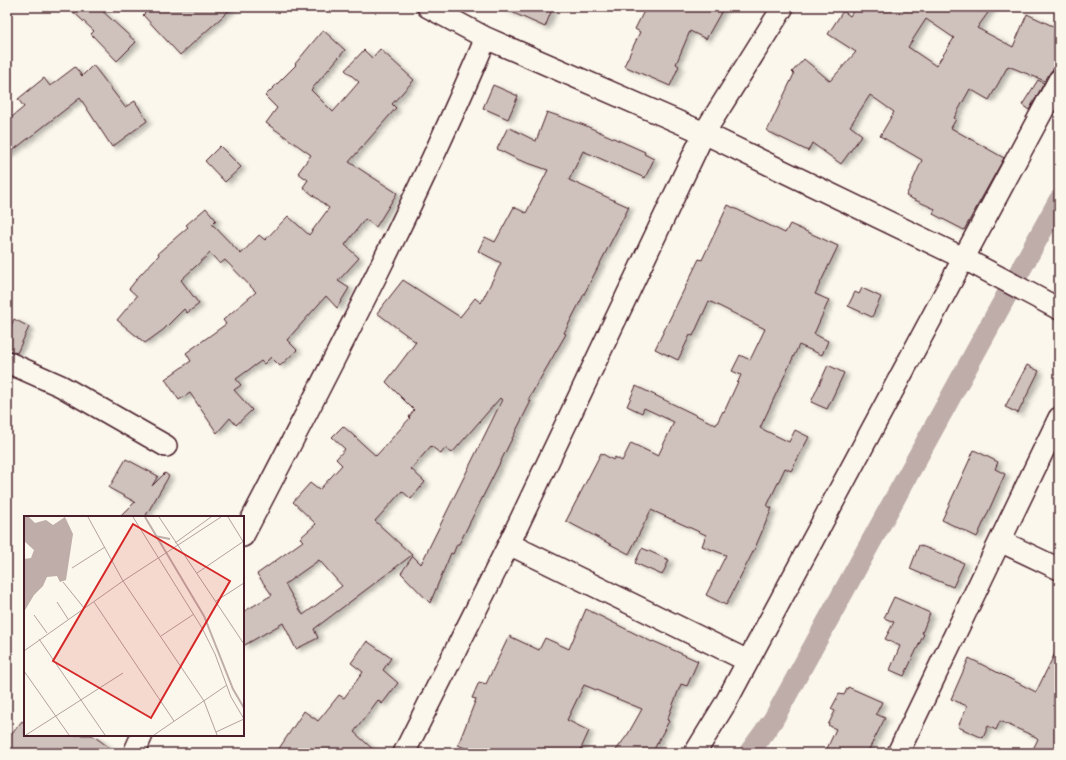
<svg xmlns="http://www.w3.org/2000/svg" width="1066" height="760" font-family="Pangolin,sans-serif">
  <defs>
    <filter id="shadow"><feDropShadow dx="4.5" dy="2.5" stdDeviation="2" flood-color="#0004"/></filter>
  </defs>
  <rect width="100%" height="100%" fill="#fbf7ec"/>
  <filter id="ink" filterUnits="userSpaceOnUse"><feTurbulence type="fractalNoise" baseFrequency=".025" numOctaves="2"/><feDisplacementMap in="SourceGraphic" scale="8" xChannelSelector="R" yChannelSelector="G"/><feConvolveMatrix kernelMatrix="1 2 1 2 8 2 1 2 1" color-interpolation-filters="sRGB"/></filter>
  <g filter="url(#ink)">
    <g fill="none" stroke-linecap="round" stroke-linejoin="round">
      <path stroke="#bfadaa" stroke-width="21" d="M749,753L773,720L1059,200"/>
    </g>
    <path fill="#cfc2bc" stroke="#4a1f2b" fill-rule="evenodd" filter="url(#shadow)" d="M68,7H98L136,42L117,61L91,34L94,31Z
      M151,7H233L180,55L143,15Z
      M500,7H553L545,27Z
      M646,7H724L706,39L690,31L676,64L679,66L670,86L624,66L640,32L635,29Z
      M856,7H992L977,28L1013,47L1027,14L1059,29V68L1052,70L1045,81L1008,66L989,100L970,89L954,118L956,119L951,128L1004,158L964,230L933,214L935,209L906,196L922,160L880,136L894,112L870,95L850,126L862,135L841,164L812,143L808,151L767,131L794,74L792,72L804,59L830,81L856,52L828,34L843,11L850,16ZM926,19L954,38L936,66L908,47Z
      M323,30L345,50L311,90L333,112L359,82L345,70L364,50L372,58L380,49L414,80L392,104L396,108L349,162L397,193L376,227L365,219L345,245L359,258L338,281L349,288L337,308L326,296L287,340L297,350L280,366L271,357L264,364L261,361L236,379L241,385L234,390L252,410L236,425L230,418L217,433L190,393L179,400L165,379L191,361L186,353L226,324L223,320L256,292L225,260L220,264L210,253L181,280L199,304L187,313L184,309L163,330L145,343L117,320L137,296L129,289L140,275L159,255L158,253L188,227L186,225L206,208L216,220L212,224L241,254L259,235L265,240L288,216L309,235L329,208L303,187L308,180L298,173L311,155L266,123L277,108L265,96L296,65L295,64Z
      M93,65L125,107L135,101L147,121L112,147L80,98L7,155V121L24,107L18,99L44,78L50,86L75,67L82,76Z
      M1038,80L1044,83L1029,110L1022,105Z
      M493,85L518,96L508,119L483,108Z
      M547,112L584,125L645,152L644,154L654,159L645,178L583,151L569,180L629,207L564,333L566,334L528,400L531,401L459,544H457L453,554L451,553L430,603L401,573L413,556L421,564L502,400L500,398L452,453L445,448L441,454L431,446L411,469L425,482L411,499L402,491L375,521L412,555L314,629L318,638L296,649L283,623L243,646V612L272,595L257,574L303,541L300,538L316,524L293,502L310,483L319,490L342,465L336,459L345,449L332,437L343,426L376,456L410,418L409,417L414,410L386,382L416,342L377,313L403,280L460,317L475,298L481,303L501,263L478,251L485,237L495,242L514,207L526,213L548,170L519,160L497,149L508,127L536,141ZM319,560L342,586L303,615L285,584Z
      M220,146L241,167L225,182L205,161Z
      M728,205L785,233L790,224L838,246L815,294L829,300L814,334L828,341L822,355L799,345L760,428L789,442L795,430L809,437L791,471L785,468L767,506L772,508L755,548L726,605L706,595L726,555L702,546L706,535L651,510L629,554L566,521L601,453L613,460L615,457L622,461L631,443L658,456L674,422L644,408L642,413L627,406L636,386L716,425L723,411L724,412L741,375L732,371L740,355L750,360L765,329L709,301L693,336L690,335L678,360L655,349L699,259L702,260Z
      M862,288L881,297L872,317L848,306L855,292L859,294Z
      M14,319L29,327L17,353L7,350V334Z
      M828,365L844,373L827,409L811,402Z
      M1027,365L1039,371L1018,413L1005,407Z
      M974,450L998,462L995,469L1005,474L977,537L942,520Z
      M126,459L158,476L152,486L165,473L169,476L145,517H120L135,502L109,488Z
      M919,545L964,563L953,587L910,569Z
      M642,548L669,560L662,575L635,563Z
      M894,597L930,613L922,633L924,634L904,676L890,670L900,646L885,639L894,622L884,618Z
      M586,609L652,642L653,641L698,661L687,686L681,684L667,720L669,721L652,753H614L628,734L642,709L584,685L567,720L589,731L579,753H476L458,745L476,699L472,698L479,682L486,684L509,636L539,650L545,638L569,649Z
      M367,641L391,658L383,670L398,683L382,704L378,700L354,732L377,753H276L304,711L318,721L339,695L344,698L363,672L351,663Z
      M1059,645V743L1054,753H1031L1038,739L1036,737L1000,721L996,730L988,726L983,738L958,727L967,706L951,699L969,658L1036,692Z
      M848,687L882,702L876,714L885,718L867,753H825L836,729L828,725L835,711L831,709L839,694L844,695Z
      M22,721L25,724V735H92L117,753H7V740Z"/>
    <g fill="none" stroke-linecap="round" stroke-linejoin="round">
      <defs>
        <path id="minor" d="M428,7L486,38L704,133L783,7
          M7,362L61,386L166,446
          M243,536C328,372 414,208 486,38
          M1000,541L1059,569
          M509,544L748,661
          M134,753L142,735
          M404,753L509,544L704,133L963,258L1059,309
          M695,753L725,704L1059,80
          M898,753L1059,418"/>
      </defs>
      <use href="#minor" stroke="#4a1f2b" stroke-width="24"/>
      <use href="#minor" stroke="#fbf7ec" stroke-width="21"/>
    </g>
  </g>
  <g transform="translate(24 516)">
    <rect width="220" height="220" fill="#fbf7ec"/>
    <path d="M0,1H5L11,7L22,4L29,9L41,1L49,18L42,64L36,66L33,60L23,61L19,70L10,79L0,96V43L7,42L10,34L0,25Z" fill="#bfadaa"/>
    <path fill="none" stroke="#bfadaa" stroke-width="2" d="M121,1L180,100L209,173L220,192M131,20L146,23"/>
    <path fill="none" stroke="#b4a19f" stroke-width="1" d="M109,1L178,112L191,138L207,181L220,203M135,1L220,128M204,1L220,27M151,27L187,1M48,52L81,31M173,57L220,25M39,66L60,92M192,85L220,67M33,86L44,103M70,86L150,205M10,99L23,117M137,120L170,98M15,123L81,219M0,135L99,65L64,1M0,155L45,219M192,216L220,203M2,219L99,157M130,219L203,169M193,219L180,185L99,65L197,1"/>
    <path fill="#d62828" fill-opacity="0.15" stroke="#d62828" stroke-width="2" d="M109,8L206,65L127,202L29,145Z"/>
    <rect width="220" height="220" fill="none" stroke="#4a1f2b" stroke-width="2"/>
  </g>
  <rect width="1066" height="760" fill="none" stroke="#fbf7ec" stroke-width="24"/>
  <rect x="12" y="12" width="1042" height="736" fill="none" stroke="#4a1f2b" stroke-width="1.5" filter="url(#ink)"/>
</svg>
